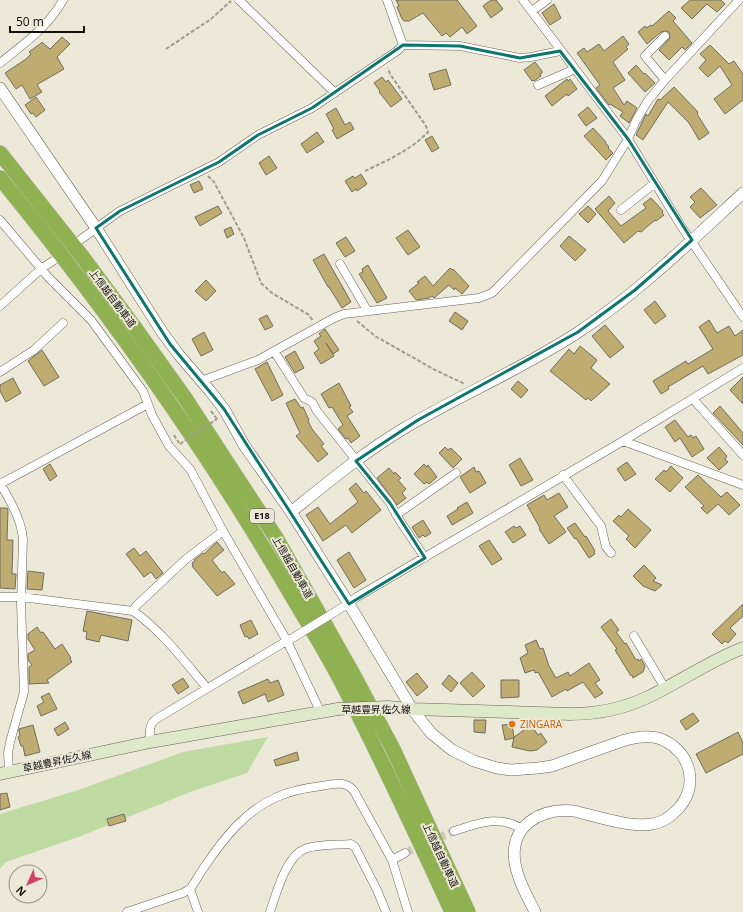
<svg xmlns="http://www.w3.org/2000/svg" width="743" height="912" font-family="'Open Sans','Noto Sans JP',sans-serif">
  <rect width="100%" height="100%" fill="#ede9d9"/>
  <path fill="#bfdaa3" d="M268,737L247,773L193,791L81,836L6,862L0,869V814L78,790L183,752Z"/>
  <path fill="#beac70" stroke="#716d5f" d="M396,0H457L477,26L467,34L462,27L450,37L446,33L442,36L423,13L409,21H404L403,19H402L397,7L399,6Z
    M491,0H496L503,9L491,18L483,6Z
    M690,0H721L725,4L717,12L707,4L692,19L681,8Z
    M554,4L561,18L550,25L542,13Z
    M669,11L676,18L673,21L692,43L685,50L682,47L669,60L659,50L670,38L669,32L666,31L661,32L647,44L638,32L645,26L646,28L651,25L652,26Z
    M623,36L629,44L626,47L628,49L613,62L625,80L613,88L624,105L627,101L637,108L629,123L620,116L623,112L610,104L609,105L596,88L600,85L577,53L584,48L587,52L599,44L604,51Z
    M62,37L70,44L57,57L64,69L38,84L37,85L42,92L30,99L22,85L16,89L5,73L26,59L31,54L29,52L40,44L42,42L50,49Z
    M710,45L729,64L734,61L743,74V100L725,114L714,99L732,85L720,66L708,77L699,68L706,60L700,54Z
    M535,62L542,71V73L540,74L541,76L534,81L533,80L532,81L524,70Z
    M636,65L644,74L645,73L655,83L645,92L628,73Z
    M446,69L451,85L434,90L429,74Z
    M382,77L386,82L388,80L402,99L391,107L379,92L380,91L374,83Z
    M567,79L568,81L570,79L577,89L568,96L567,94L552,106L545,96Z
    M674,87L698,112L697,114L709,133L699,140L689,123L668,102L643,140L636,135L646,114L648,116L658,99L660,100Z
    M36,97L45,110L36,117L33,113L31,114L25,105Z
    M588,107L597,118L586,126L578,115Z
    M336,108L345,125L350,122L354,129L337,139L332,130L334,129L326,114Z
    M593,128L606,142H605L609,147L608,148L613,153L606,160L584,136Z
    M317,132L324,142L307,153L301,144Z
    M432,136L439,148L432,152L425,140Z
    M269,156L277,168L266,175L259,163Z
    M361,174L367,184L357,191L356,189L352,192L345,181L353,176L355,178Z
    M199,181L203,189L194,193L190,185Z
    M701,188L717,205L700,218L690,207L695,202L690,197Z
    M609,196L615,203L608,211L621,226L646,208L643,204L651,198L663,211L662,213L664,215L656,221L655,220L641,232L638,231L624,243L595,209Z
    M218,206L222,213L200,226L195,217Z
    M588,206L596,214L588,223L579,214Z
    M231,227L234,234L227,238L224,230Z
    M408,230L420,247L408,255L396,238Z
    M569,236L586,250L575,261L560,246Z
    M346,237L355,251L345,257L336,243Z
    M324,254L351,302L342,308L329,287H328L313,260Z
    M368,265L387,298L377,303L359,274L363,272L362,269Z
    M450,268L452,270L453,269L469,286L462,294L455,288L454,290L449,285L434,298L432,296L429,298L416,300L409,291L419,283L417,282L425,276L433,286Z
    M206,280L216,291L206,301L195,291Z
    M655,301L666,316L655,324L644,310Z
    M455,312L468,321L462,330L449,321Z
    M267,315L273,326L265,330L259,319Z
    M709,320L717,333L729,326L735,336L743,330V355L708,374L703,366L668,387L669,389L661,394L653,381L686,361L688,364L713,349L699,327Z
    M605,325L624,347L610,358L592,336Z
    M325,329L339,350L333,354L326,343L334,356L321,364L314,353L319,349L314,341L321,336L319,334Z
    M204,332L213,350L201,356L192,339Z
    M580,346L597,360L591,368L610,384L591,401L588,398L586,400L550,371L569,349L574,354Z
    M42,350L59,377L44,386L28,361Z
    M295,351L304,368L295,373L285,357Z
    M267,362L283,395L272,401L255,369Z
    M743,377V404L730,390Z
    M13,378L21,393L6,402L0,391V385Z
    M518,381L528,390L521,398L511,389Z
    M339,383L351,406L349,407L353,412L347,416L360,436L351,443L348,438L346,439L338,429L343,425L332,407L329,408L321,394Z
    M295,399L301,408L303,407L309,420L308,421L312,429L324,444L321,446L328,454L318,462L296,436L300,433L286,403Z
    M720,406L743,433V445L713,413Z
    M675,420L688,437L691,435L693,438L696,436L704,449L692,457L680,438L675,442L665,427Z
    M445,447L448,450L451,448L462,459L453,468L439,453Z
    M719,447L727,456L725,459L728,462L719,470L707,458Z
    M520,458L533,480L521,486L509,465Z
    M627,462L636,474L625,481L617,469Z
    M50,464L57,476L50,481L43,469Z
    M424,464L427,467L428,465L437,477L429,484L427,482L424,484L414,474Z
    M671,466L683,478L670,492L655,479L664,470L666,472Z
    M474,467L476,472L479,471L486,483L470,493L460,477Z
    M389,468L394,474L395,472L401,478L398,480L406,489L402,493L406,498L397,505L377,478Z
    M698,475L721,497L727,492L740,505L729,515L718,504L707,514L701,508L704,506L685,487Z
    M356,483L364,493L366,491L381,510L352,533L346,525L323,541L306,515L318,507L330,524L358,502L349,489Z
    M559,493L568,507L554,516L566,532L549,544L539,529L540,528L527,505L544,495L547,500Z
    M467,502L473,513L452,525L447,516L458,509L457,508Z
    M0,508H7L8,510L7,540H13L12,574H16L15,589L0,588Z
    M628,509L651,530L635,548L626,539L629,536L613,521L619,515L621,517Z
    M423,520L431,533L425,537L423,535L419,538L412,527Z
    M575,523L585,537L586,536L595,551L594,552L595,554L589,558L576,538L575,539L567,528Z
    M514,526L516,528L520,526L526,535L513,543L505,532Z
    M489,540L502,559L492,565L479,546Z
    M217,542L224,550L212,560L222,573L224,571L235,584L217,596L192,566L193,565L192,563L195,561L194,560L203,553L204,554Z
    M134,548L140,556L146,551L163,573L156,579L151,572L144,577L126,554Z
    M349,552L366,580L354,588L337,560Z
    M644,565L656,578L653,581L662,585L655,591L643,586L633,576Z
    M28,571L44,573L42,590L27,589Z
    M743,604V616L730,628L736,634L728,643L725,641L722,644L712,634Z
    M87,611L132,620L128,641L101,635L99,642L86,639L87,632L83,631Z
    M611,619L619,630L616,632L625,644L626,643L636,660L638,659L639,661L641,659L645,666L643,672L633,678L632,675L631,676L615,650L617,649L601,627Z
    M251,620L258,634L249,639L247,636L245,637L240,625Z
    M37,627L41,633L43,632L55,649L62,644L71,658L70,659L72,662L47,680L49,683L29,684V667L32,665L28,660V654L35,650L28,639V634Z
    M536,640L540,649L543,648L549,666L556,678L568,672L570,676L589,663L600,680L595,683L603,693L595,698L583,682L567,691L566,689L552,697L538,672L535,673L534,670L525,673L520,658L528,653L525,645Z
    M472,672L485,686L473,697L460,683Z
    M417,673L428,687L417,696L406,682Z
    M449,675L458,683L451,692L442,684Z
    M183,678L189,687L178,694L172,685Z
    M268,679L270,683L278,680L284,695L268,702L265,694L243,704L238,692Z
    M501,680H519V697L501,698Z
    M49,693L57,709L41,716L37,706L44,702L41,697Z
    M693,713L699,721L686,730L680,721Z
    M474,720H486L485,733L474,732Z
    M65,722L69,729L58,736L54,729Z
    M512,724L514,738L505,740L502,725Z
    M33,725L40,752L25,756L23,746H21L18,737L20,736L19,731V729Z
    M531,725L538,735L541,733L542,735L547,742L537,750L530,751L512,747L514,737Z
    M738,732L743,743V754L706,773L696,754Z
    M297,752L299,760L276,766L274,760Z
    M7,793L10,807L0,810V794Z
    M124,814L126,821L109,826L107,819Z"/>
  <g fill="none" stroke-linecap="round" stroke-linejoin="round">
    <path stroke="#ccc9ba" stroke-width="8" stroke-dasharray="8 4" stroke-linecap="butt" d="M405,853L454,831"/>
    <defs>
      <path id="minor" d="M239,0L335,93
        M523,0L628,139L681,226L743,317
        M532,11L547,0
        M403,45L460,46L520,58L531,57L560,51
        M0,63C24,44 48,27 63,0
        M665,80L645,56L665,36
        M538,85L575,69
        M621,210L655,183
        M0,220L49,278L91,320L143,391L152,415L169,446L190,469L223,531L287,641L320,711
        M80,240L120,211L219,162L258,135L312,108L397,51L403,45L387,0
        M340,264L367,310
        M0,306L42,268L53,261
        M274,351L304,398L312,402L317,411L390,503L400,521L425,558
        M0,372L34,350L63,323
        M201,381L258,360L334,318L344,314L479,298L492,293L602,181L628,139L636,121L647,102L665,80L739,0
        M693,399L743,455
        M623,441L743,485
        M563,475L601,526L606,547L611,553
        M0,483C10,501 21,518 23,539L21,603L24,692L10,742L8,753L9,771
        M0,484L148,404
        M396,515L456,473
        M0,597H21L133,611C162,631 184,661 207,688
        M345,606L357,597L623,441L743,368
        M133,611L136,606L186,559L223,531
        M634,636L665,688
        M150,742C150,733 148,725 156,719L290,639
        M454,831C477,824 499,814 522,829
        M392,860L405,853
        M190,889L198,912
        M127,912L183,893L190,889C196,881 200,873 205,866C224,838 245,811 277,797C290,791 306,788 321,786C334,784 345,780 354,791L392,860L408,912
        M270,912C276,894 286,856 305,849C317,844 338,845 351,844L355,847L377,890L386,912"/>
      <path id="tertiary" d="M0,88L96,228L162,332L179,355L210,391L224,409L244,445L291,512L349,604L412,709L431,733L452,750L474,761L497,768L511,770L538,768L552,766L625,740C636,737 647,735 658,738C691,749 701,787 676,811C669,818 661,823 652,824C631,828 595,816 574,811C541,808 509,825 515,863C518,880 527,896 535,912
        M291,512C327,483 363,453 403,429C460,395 522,369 577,333C638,293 690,242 743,193"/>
      <path id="secondary" d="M388,707L412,709L570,714C597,714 623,709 648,697C680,682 709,661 743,648
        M0,774L150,742L338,709"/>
      <path id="motorway" d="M0,153L84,259L135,328L185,398L275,536L354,676L393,749L468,912
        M0,178C107,309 204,445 289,591C307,622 327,653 343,685C382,759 417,836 452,912"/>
    </defs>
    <use href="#minor" stroke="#666255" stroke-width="9"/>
    <use href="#tertiary" stroke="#666255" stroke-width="12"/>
    <use href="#secondary" stroke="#666255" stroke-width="13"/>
    <use href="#motorway" stroke="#cbcbca" stroke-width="16"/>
    <path stroke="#9e9b8f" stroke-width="2" stroke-dasharray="4 2" stroke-linecap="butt" d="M166,49L211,19L231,1
      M365,171C386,161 411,150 428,132L426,126L390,74L388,68
      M208,176L214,182L244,238L261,283L272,293L309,315L313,321
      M357,321L375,336L435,370L465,384
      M211,411L217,419
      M174,435L179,443"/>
    <use href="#minor" stroke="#fff" stroke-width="8"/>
    <use href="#tertiary" stroke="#fff" stroke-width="11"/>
    <use href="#secondary" stroke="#dee8cb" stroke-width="12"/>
    <use href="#motorway" stroke="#90b152" stroke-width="15"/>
    <defs>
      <path id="minor-bridge" d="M291,639L343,607"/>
      <path id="secondary-bridge" d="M338,709L388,707"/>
    </defs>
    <use href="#minor-bridge" stroke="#666255" stroke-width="9" stroke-linecap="butt"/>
    <use href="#secondary-bridge" stroke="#666255" stroke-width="13" stroke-linecap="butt"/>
    <path stroke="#9e9b8f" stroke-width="2" stroke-dasharray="4 2" stroke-linecap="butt" d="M180,444L217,419"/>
    <use href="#minor-bridge" stroke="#fff" stroke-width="8"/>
    <use href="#secondary-bridge" stroke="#dee8cb" stroke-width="12"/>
  </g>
  <path fill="none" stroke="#0f766e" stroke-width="3" stroke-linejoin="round" d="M403,45L460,46L520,58L560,51L628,139L692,240L635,290L578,332L418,420L356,461L390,503L425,558L349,604L224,409L170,344L96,228L120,211L219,162L258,135L312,108Z"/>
  <circle fill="#e8710a" stroke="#ede9d9" stroke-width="1.5" cx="512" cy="724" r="4"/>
  <g text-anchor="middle" stroke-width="4" stroke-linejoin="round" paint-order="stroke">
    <rect fill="#ede9d9" stroke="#54524a" stroke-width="1" x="250" y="509" width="24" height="14" rx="3"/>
    <g font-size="9" font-weight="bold" fill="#13110c">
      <text x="262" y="519">E18</text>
    </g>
    <g font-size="10" fill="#13110c" stroke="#ede9d9">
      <text transform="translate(113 298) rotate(53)" y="4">上信越自動車道</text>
      <text transform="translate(293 567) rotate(60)" y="4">上信越自動車道</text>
      <text x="376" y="713">草越豊昇佐久線</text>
      <text transform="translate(57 761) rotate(-12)" y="4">草越豊昇佐久線</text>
      <text transform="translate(441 855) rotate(65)" y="4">上信越自動車道</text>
    </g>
    <g font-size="10" fill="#c56008" stroke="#ede9d9" text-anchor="start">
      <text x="520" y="728">ZINGARA</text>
    </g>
  </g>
  <g transform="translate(28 884) rotate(225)"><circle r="19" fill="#ede9d9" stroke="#969387"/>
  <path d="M0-3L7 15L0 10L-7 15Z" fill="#d04269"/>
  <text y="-6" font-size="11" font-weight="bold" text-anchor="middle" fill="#13110c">N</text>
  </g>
  <path d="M10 26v6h74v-6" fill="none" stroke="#13110c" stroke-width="2"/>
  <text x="16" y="26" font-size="12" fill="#13110c" stroke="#ede9d9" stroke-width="3" paint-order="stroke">50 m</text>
</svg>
